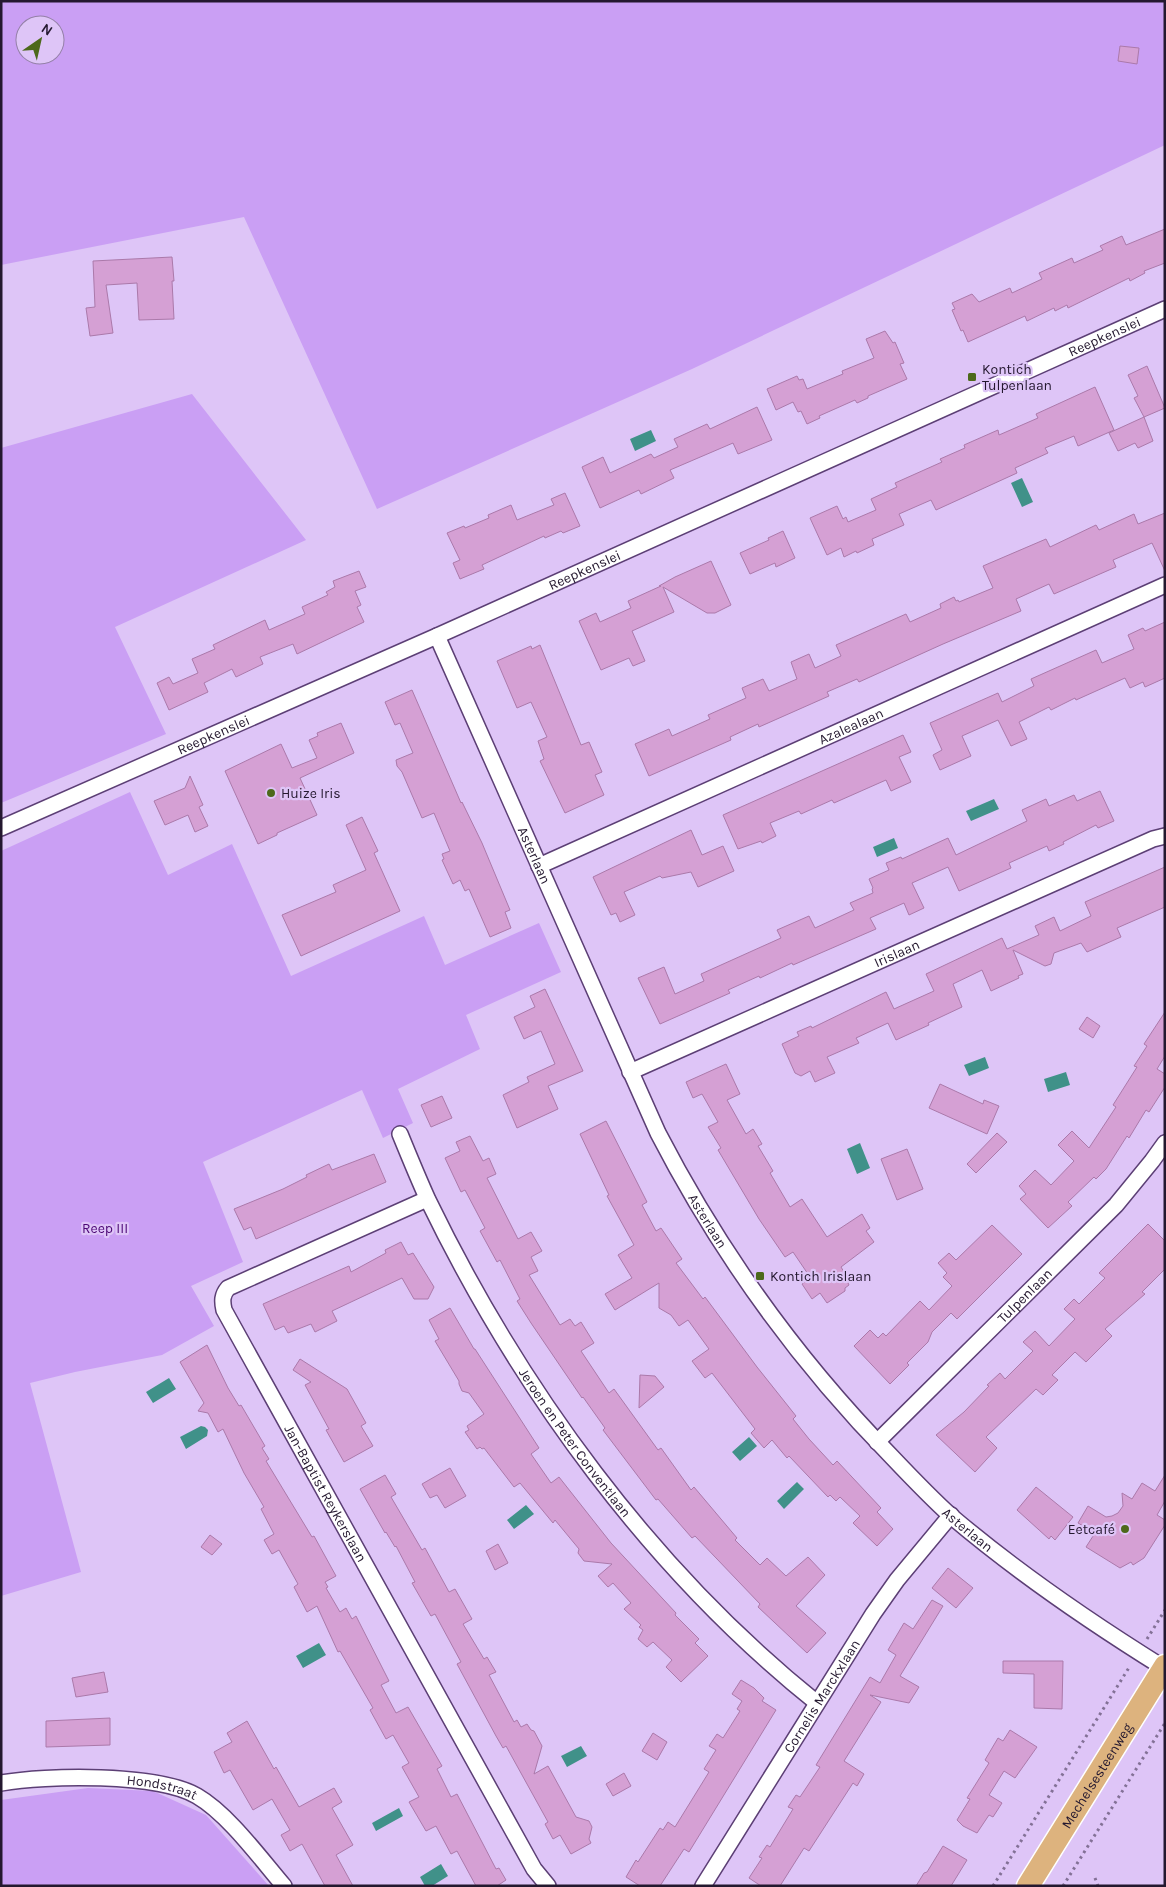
<svg xmlns="http://www.w3.org/2000/svg" width="1166" height="1887" font-family="Karla,sans-serif">
  <rect width="100%" height="100%" fill="#dec5f7"/>
  <path fill="#ca9ff4" fill-rule="evenodd" d="M1,1H1165V145L692,369L377,509L244,217L1,265ZM25,25H55V55H25Z
    M192,394L306,540L115,627L166,734L1,803V448Z
    M130,792L168,875L232,844L291,976L424,916L445,965L539,923L561,972L466,1015L480,1049L398,1089L413,1123L383,1138L362,1090L203,1162L243,1262L191,1286L214,1326L162,1355L75,1372L30,1383L81,1572L1,1596V851Z
    M88,1788L153,1791L206,1815L269,1886H1V1800Z"/>
  <path fill="#409189" d="M651,430L656,441L635,451L630,439Z
    M1022,478L1033,502L1022,507L1011,483Z
    M994,799L999,809L971,821L966,811Z
    M894,838L898,848L877,857L873,847Z
    M985,1057L989,1068L969,1076L964,1065Z
    M1066,1072L1070,1085L1048,1092L1044,1079Z
    M860,1143L870,1168L857,1174L847,1149Z
    M169,1378L176,1389L153,1403L146,1392Z
    M201,1426L205,1427L208,1430L207,1436L186,1449L180,1437Z
    M749,1437L757,1446L740,1461L732,1452Z
    M797,1482L804,1489L784,1509L777,1501Z
    M526,1505L534,1514L514,1529L507,1520Z
    M319,1643L326,1655L303,1668L296,1656Z
    M581,1746L587,1756L567,1767L561,1756Z
    M399,1808L403,1816L376,1831L372,1823Z
    M441,1864L448,1876L432,1886H425L420,1877Z"/>
  <path fill="#d5a0d4" stroke="#ab79aa" d="M1120,46L1139,48L1137,64L1118,61Z
    M1165,229V263L1144,271L1145,273L1130,281L1129,278L1068,308L1067,305L1055,311L1054,308L1027,321L1025,316L968,342L963,330L961,331L952,310L955,309L952,303L972,294L979,302L1010,288L1012,293L1042,279L1039,273L1072,258L1074,263L1103,250L1100,246L1122,236L1126,245Z
    M172,257L174,281H172L174,319L139,320L137,283L106,285L113,333L90,336L86,308L95,307L93,261Z
    M885,331L893,343L895,342L904,363L900,364L907,379L868,396V398L857,403L855,400L819,416L820,418L807,424L801,411L798,412L793,402L776,410L767,389L797,376L799,380L803,379L807,389L843,374L842,371L874,358L866,339Z
    M1147,366L1165,408L1144,417L1134,398L1138,396L1128,375Z
    M1095,387L1114,430L1078,446L1074,436L1045,448L1048,453L1015,468L1017,473L936,510L931,500L899,514L904,525L872,539L874,545L857,553L856,551L844,557L841,548L827,555L810,518L837,506L843,519L846,517L848,522L876,510L871,499L897,487L895,483L942,462L940,459L965,448L964,445L998,430L999,435L1038,418L1036,414Z
    M757,407L772,440L738,454L733,443L670,470L674,478L641,494L639,490L600,508L582,467L603,457L610,473L651,454L654,458L678,447L674,439L707,424L710,429Z
    M1144,417L1153,441L1138,448L1135,443L1118,451L1109,433Z
    M565,493L580,526L563,533L561,531L545,538L544,536L482,565L484,569L460,579L453,563L460,560L447,533L464,526L465,528L489,518L488,515L511,505L517,520L554,505L551,499Z
    M1165,513V571L1152,543L1113,560L1116,567L1054,594L1049,584L1016,599L1021,611L943,644L859,682L857,679L827,692L829,696L759,727L758,724L730,737L731,740L649,776L635,744L669,729L672,736L710,719L708,715L746,698L742,688L763,679L769,691L797,679L791,662L809,654L815,668L841,656L836,645L906,614L910,622L941,608L940,604L954,597L956,601L958,600L959,602L993,588L983,566L1046,539L1050,547L1096,525L1099,530L1134,514L1138,524Z
    M783,531L795,558L776,567L775,563L750,574L740,553L769,540L768,538Z
    M711,561L731,605L715,613H707L663,587L674,612L632,631L645,661L633,666L629,658L601,670L579,621L596,613L600,622L631,608L628,601L661,586H659L675,577Z
    M359,571L366,587L355,591L361,605L357,607L364,622L297,654L293,644L260,657L263,664L236,677L232,669L204,683L208,692L169,710L157,683L169,677L173,684L198,673L192,659L215,649L213,645L265,620L269,630L305,614L302,607L328,595L326,592L335,587L333,581Z
    M1165,622V678L1145,687L1143,682L1130,688L1125,678L1076,700L1075,698L1051,710L1049,707L1019,722L1027,739L1011,746L998,720L962,736L971,756L940,770L933,755L942,750L930,723L998,693L1002,702L1034,686L1031,679L1096,650L1102,663L1134,649L1128,635L1143,628L1145,631Z
    M540,645L581,745L589,742L602,772L595,775L604,795L565,813L540,761L544,759L538,741L547,737L531,702L517,708L497,661L531,646L532,649Z
    M412,690L461,803L462,802L482,843L510,910L505,912L511,928L490,937L469,889L465,891L460,880L453,884L442,860L444,859L442,854L450,851L434,813L422,818L402,772L397,766L396,760L413,753L400,723L395,725L385,702Z
    M341,723L354,753L300,778L317,815L277,833V835L258,844L225,771L281,744L292,768L317,758L309,740L318,736L317,733Z
    M903,735L911,752L899,757L911,782L891,791L886,780L834,803L832,800L801,814L799,811L770,823L776,836L762,843L761,841L738,849L723,815Z
    M190,776L203,805L199,807L208,826L195,832L188,815L165,825L154,801L185,788Z
    M1100,791L1114,821L1098,828L1096,825L1063,842L1064,844L1049,851L1047,846L1009,863L1011,868L959,891L948,867L912,883L924,908L909,915L904,903L870,918L876,929L793,965L792,963L760,978L759,976L728,990L730,993L660,1024L638,978L664,967L675,994L704,981L701,974L781,938L777,930L809,916L815,928L854,910L850,903L873,893L872,889L873,888L869,879L889,870L886,863L901,857L902,859L948,838L956,855L1027,821L1022,810L1046,799L1049,806L1074,795L1077,801Z
    M362,817L378,851L374,853L400,911L301,956L282,915L336,892L333,885L366,870L346,825Z
    M691,830L702,855L723,846L734,871L698,887L691,872L662,878L660,876L624,892L635,915L620,922L616,913L611,915L593,877Z
    M1165,867V907L1117,928L1121,937L1087,952L1081,943L1054,953L1051,964L1045,966L1013,950L1023,974L1018,976L1019,978L991,991L982,970L953,984L962,1007L928,1023L929,1025L896,1040L888,1023L856,1038L859,1043L827,1057L835,1073L815,1082L810,1071L801,1076L795,1073L782,1044L799,1036L797,1032L811,1026L812,1028L886,992L894,1009L934,991L926,974L1002,938L1007,949L1039,935L1035,926L1054,917L1060,931L1091,916L1085,902Z
    M545,989L583,1071L548,1086L558,1109L517,1128L503,1095L529,1082L527,1077L555,1064L541,1031L524,1039L514,1017L535,1007L530,996Z
    M1165,1012V1056L1157,1069L1165,1074V1087L1149,1112L1146,1110L1129,1138L1127,1136L1106,1169L1096,1179L1094,1177L1068,1202L1072,1206L1048,1228L1020,1199L1026,1194L1019,1186L1035,1170L1051,1185L1074,1161L1058,1145L1072,1131L1089,1148L1116,1107L1113,1105L1137,1067L1134,1066L1147,1046L1144,1044Z
    M1087,1017L1100,1026L1093,1038L1079,1029Z
    M726,1064L740,1094L727,1100L746,1134L753,1129L762,1144L758,1146L773,1171L770,1173L790,1207L802,1199L827,1237L862,1214L870,1228L866,1231L874,1242L841,1267L850,1282L848,1283L849,1285L845,1288V1291L827,1303L820,1293L812,1299L802,1284L810,1277L793,1252L785,1257L759,1219L718,1150L721,1148L708,1127L718,1122L702,1094L693,1098L686,1082Z
    M940,1084L983,1104L984,1100L999,1106L987,1134L929,1108Z
    M442,1096L452,1118L431,1127L421,1105Z
    M606,1121L647,1202L642,1205L656,1231L661,1228L682,1259L676,1263L703,1299L705,1297L757,1367L796,1416L793,1419L809,1439L833,1465L837,1461L881,1508L877,1512L893,1529L877,1546L853,1523L860,1516L840,1497L836,1501L830,1495L828,1497L789,1456L787,1458L772,1440L764,1448L751,1433L755,1429L712,1373L705,1378L692,1361L709,1349L688,1320L679,1326L671,1315L659,1308V1283L615,1310L605,1294L632,1278L618,1255L634,1245L607,1196L609,1195L580,1134Z
    M997,1133L1007,1142L976,1173L967,1164Z
    M470,1136L483,1161L489,1158L496,1174L487,1178L518,1239L531,1232L542,1251L531,1257L538,1271L529,1275L560,1325L570,1319L575,1326L581,1322L594,1343L581,1351L609,1393L614,1389L658,1450L661,1448L691,1490L694,1487L737,1538L735,1540L760,1565L767,1558L786,1576L808,1557L825,1575L796,1606L826,1633L807,1653L758,1607L760,1604L695,1536L692,1538L658,1499L656,1500L603,1430L605,1428L583,1397L582,1398L531,1323L517,1301L520,1299L500,1260L497,1262L480,1231L485,1228L465,1190L461,1192L445,1158L460,1151L456,1142Z
    M907,1149L923,1189L897,1200L881,1159Z
    M374,1154L386,1182L256,1239L251,1227L244,1230L234,1209L283,1189L307,1177L306,1175L329,1164L332,1170Z
    M1148,1224L1165,1241V1269L1142,1292L1145,1294L1105,1329L1112,1336L1086,1362L1075,1352L1052,1375L1058,1380L1043,1395L1036,1389L986,1437L997,1448L975,1472L936,1435L964,1412L989,1386L987,1385L1000,1373L1005,1379L1033,1351L1023,1342L1035,1331L1049,1346L1075,1319L1064,1309L1074,1299L1079,1304L1105,1278L1099,1273Z
    M992,1225L1022,1254L957,1319L951,1313L932,1332L928,1342L907,1363L909,1365L890,1384L854,1346L870,1330L878,1338L883,1333L886,1336L920,1301L929,1310L952,1286L943,1277L947,1273L938,1263L949,1253L956,1260Z
    M401,1242L408,1255L413,1253L434,1287L428,1299H414L402,1278L332,1311L337,1321L315,1332L311,1324L288,1333L284,1326L275,1330L263,1304L349,1266L351,1272L386,1253L385,1250Z
    M450,1308L474,1349H475L539,1448L531,1454L551,1483L559,1477L611,1543L676,1613L675,1615L699,1639L695,1643L708,1656L681,1682L666,1667L672,1660L653,1642L647,1647L638,1639L643,1630L639,1627L641,1625L624,1609L631,1603L613,1583L608,1587L598,1576L612,1564L584,1561L578,1553L579,1549L555,1520L553,1523L520,1483L514,1487L484,1448L482,1449L480,1447L477,1449L465,1432L469,1430L467,1426L484,1414L469,1393L462,1391L459,1384V1381L435,1341L439,1339L429,1320Z
    M207,1345L228,1388L239,1406L241,1405L265,1446L262,1448L269,1459L266,1461L312,1537L314,1536L336,1576L325,1582L328,1587L326,1588L340,1612L346,1608L352,1619L356,1616L389,1681L381,1685L396,1713L408,1707L442,1766L437,1769L451,1797L457,1794L496,1869L499,1868L506,1880L497,1886H476L457,1851L451,1854L436,1826L426,1831L409,1802L419,1797L402,1767L409,1763L393,1735L386,1739L370,1710L373,1708L340,1651L338,1652L317,1606L307,1612L294,1587L298,1584L279,1550L272,1554L264,1540L274,1534L261,1509L264,1507L244,1473L223,1429L218,1432L208,1413L198,1411L204,1403L180,1362Z
    M300,1359L347,1389L366,1423L361,1426L373,1446L344,1462L326,1430L329,1429L305,1385L311,1382L293,1370Z
    M640,1375L655,1376L664,1387L639,1408Z
    M450,1468L466,1496L445,1508L437,1495L430,1498L422,1484Z
    M385,1475L396,1494L391,1497L422,1550L425,1548L449,1592L455,1589L472,1619L463,1624L484,1659L487,1657L496,1672L489,1675L514,1722L517,1720L521,1727L527,1724L531,1730L534,1731L542,1746L534,1774L548,1766L576,1817L589,1821L592,1827L589,1839L591,1843L571,1854L560,1835L553,1839L545,1824L548,1822L506,1746L503,1748L496,1736L457,1664L461,1662L435,1614L431,1616L412,1583L415,1582L396,1546L395,1547L386,1532L385,1533L360,1489Z
    M1165,1475V1501L1157,1515L1165,1520V1525L1144,1558L1133,1565L1131,1562L1120,1568L1086,1547L1095,1533L1078,1523L1088,1506L1106,1517L1112,1516L1118,1513L1123,1506L1122,1493L1132,1499L1142,1483L1155,1491Z
    M1036,1487L1073,1517L1055,1540L1051,1536L1049,1539L1017,1510Z
    M210,1535L222,1544L212,1555L201,1547Z
    M498,1544L508,1563L495,1570L486,1551Z
    M948,1568L973,1588L956,1608L932,1588Z
    M932,1600L943,1606L900,1676L919,1687L909,1703L870,1695L881,1702L844,1761L864,1774L857,1786L853,1783L809,1851L804,1848L780,1886H761L749,1878L762,1858L759,1857L767,1845L770,1847L793,1809L788,1807L796,1795L800,1797L820,1767L816,1765L870,1677L880,1683L896,1655L888,1650L904,1623L913,1629Z
    M1003,1661H1063L1062,1709L1034,1708V1674L1003,1673Z
    M104,1672L108,1692L76,1697L72,1678Z
    M741,1680L754,1688L764,1698L762,1701L776,1710L689,1852L684,1849L660,1886H640L626,1877L636,1860L638,1862L660,1828L663,1830L668,1822L675,1827L709,1772L704,1769L716,1750L709,1746L717,1734L723,1738L740,1711L737,1709L742,1701L732,1694Z
    M110,1718V1745L46,1747V1721Z
    M247,1721L274,1769L276,1767L299,1807L334,1788L342,1802L332,1808L353,1845L336,1855L353,1886H325L302,1844L290,1851L281,1835L290,1830L272,1799L253,1810L230,1770L224,1773L214,1752L232,1742L227,1733Z
    M1010,1730L1037,1747L1015,1778L1004,1771L989,1795L1002,1803L993,1817L989,1815L977,1833L963,1826L957,1820L970,1799L967,1798L989,1763L985,1760L998,1738L1003,1741Z
    M653,1733L667,1742L657,1760L642,1751Z
    M624,1773L631,1786L613,1796L606,1784Z
    M943,1846L967,1860L951,1886H916L924,1873L927,1872Z"/>
  <g fill="none" stroke-linecap="round" stroke-linejoin="round">
    <defs>
      <g id="street">
        <path id="s1" d="M437,636L658,1133C720,1253 798,1361 892,1457C911,1477 931,1498 951,1516C1017,1572 1090,1622 1164,1668"/>
        <path id="s2" d="M1,828L437,636L1165,309"/>
        <path id="s3" d="M539,866L1165,585"/>
        <path id="s4" d="M630,1072L1153,839L1165,836"/>
        <path id="s5" d="M400,1134C409,1156 418,1178 428,1200C520,1390 652,1571 817,1703"/>
        <path id="s6" d="M427,1199L228,1288C222,1295 222,1301 224,1310L534,1869L548,1886"/>
        <path id="s7" d="M877,1442L1116,1205L1152,1161L1165,1143"/>
        <path id="s8" d="M1,1783C46,1775 157,1773 197,1796C228,1814 260,1858 284,1886"/>
        <path id="s9" d="M703,1886L873,1614L897,1580L951,1515"/>
      </g>
      <g id="primary">
        <path id="s10" d="M1028,1886L1165,1666"/>
      </g>
    </defs>
    <use href="#street" stroke="#5c3f75" stroke-width="18"/>
    <use href="#primary" stroke="#fff" stroke-width="25"/>
    <path stroke="#837196" stroke-width="3" stroke-dasharray="2.5 4" stroke-linecap="butt" d="M1147,1639L1165,1610
      M1095,1878L1098,1886
      M993,1886L1130,1666
      M1063,1886L1165,1723"/>
    <use href="#street" stroke="#fff" stroke-width="15"/>
    <use href="#primary" stroke="#ddb37e" stroke-width="22"/>
  </g>
  <g fill="#4d691b" stroke="#dec5f7" stroke-width="2">
    <rect x="967" y="372" width="10" height="10" rx="2.5"/>
    <circle cx="271" cy="793" r="5"/>
    <rect x="755" y="1271" width="10" height="10" rx="2.5"/>
    <circle cx="1125" cy="1529" r="5"/>
  </g>
  <g text-anchor="middle" stroke-width="4.5" stroke-linejoin="round" paint-order="stroke">
    <g font-size="14" fill="#24182f" stroke="#dec5f7">
      <text dy="5" stroke="none"><textPath href="#s2" startOffset="1208">Reepkenslei</textPath></text>
      <text dy="5" stroke="none"><textPath href="#s2" startOffset="638">Reepkenslei</textPath></text>
      <text dy="5" stroke="none"><textPath href="#s3" startOffset="342">Azalealaan</textPath></text>
      <text dy="5" stroke="none"><textPath href="#s2" startOffset="232">Reepkenslei</textPath></text>
      <text dy="5" stroke="none"><textPath href="#s1" startOffset="240">Asterlaan</textPath></text>
      <text dy="5" stroke="none"><textPath href="#s4" startOffset="292">Irislaan</textPath></text>
      <text dy="5" stroke="none"><textPath href="#s1" startOffset="645">Asterlaan</textPath></text>
      <text dy="5" stroke="none"><textPath href="#s7" startOffset="208">Tulpenlaan</textPath></text>
      <text dy="5" stroke="none"><textPath href="#s5" startOffset="356">Jeroen en Peter Conventlaan</textPath></text>
      <text dy="5" stroke="none"><textPath href="#s6" startOffset="451">Jan-Baptist Reykerslaan</textPath></text>
      <text dy="5" stroke="none"><textPath href="#s1" startOffset="1050">Asterlaan</textPath></text>
      <text dy="5" stroke="none"><textPath href="#s9" startOffset="224">Cornelis Marckxlaan</textPath></text>
      <text dy="5" stroke="none"><textPath href="#s10" startOffset="130">Mechelsesteenweg</textPath></text>
      <text dy="5" stroke="none"><textPath href="#s8" startOffset="162">Hondstraat</textPath></text>
    </g>
    <g font-size="14" fill="#24182f" stroke="#dec5f7" text-anchor="start">
      <text x="982" y="374">Kontich<tspan x="982" dy="16">Tulpenlaan</tspan></text>
      <text x="281" y="798">Huize Iris</text>
      <text x="770" y="1281">Kontich Irislaan</text>
      <text x="1115" y="1534" text-anchor="end">Eetcafé</text>
    </g>
    <g font-size="14" fill="#4b0674" stroke="#dec5f7">
      <text x="105" y="1233">Reep III</text>
    </g>
  </g>
  <rect width="1166" height="1887" fill="none" stroke="#24182f" stroke-width="5"/>
  <g transform="translate(40 40) rotate(34)"><circle r="24" fill="#dec5f7" stroke="#9480a7"/>
  <path d="M0-4L9 19L0 12L-9 19Z" fill="#4d691b"/>
  <text y="-8" font-size="14" font-weight="bold" text-anchor="middle" fill="#24182f">N</text>
  </g>
</svg>
